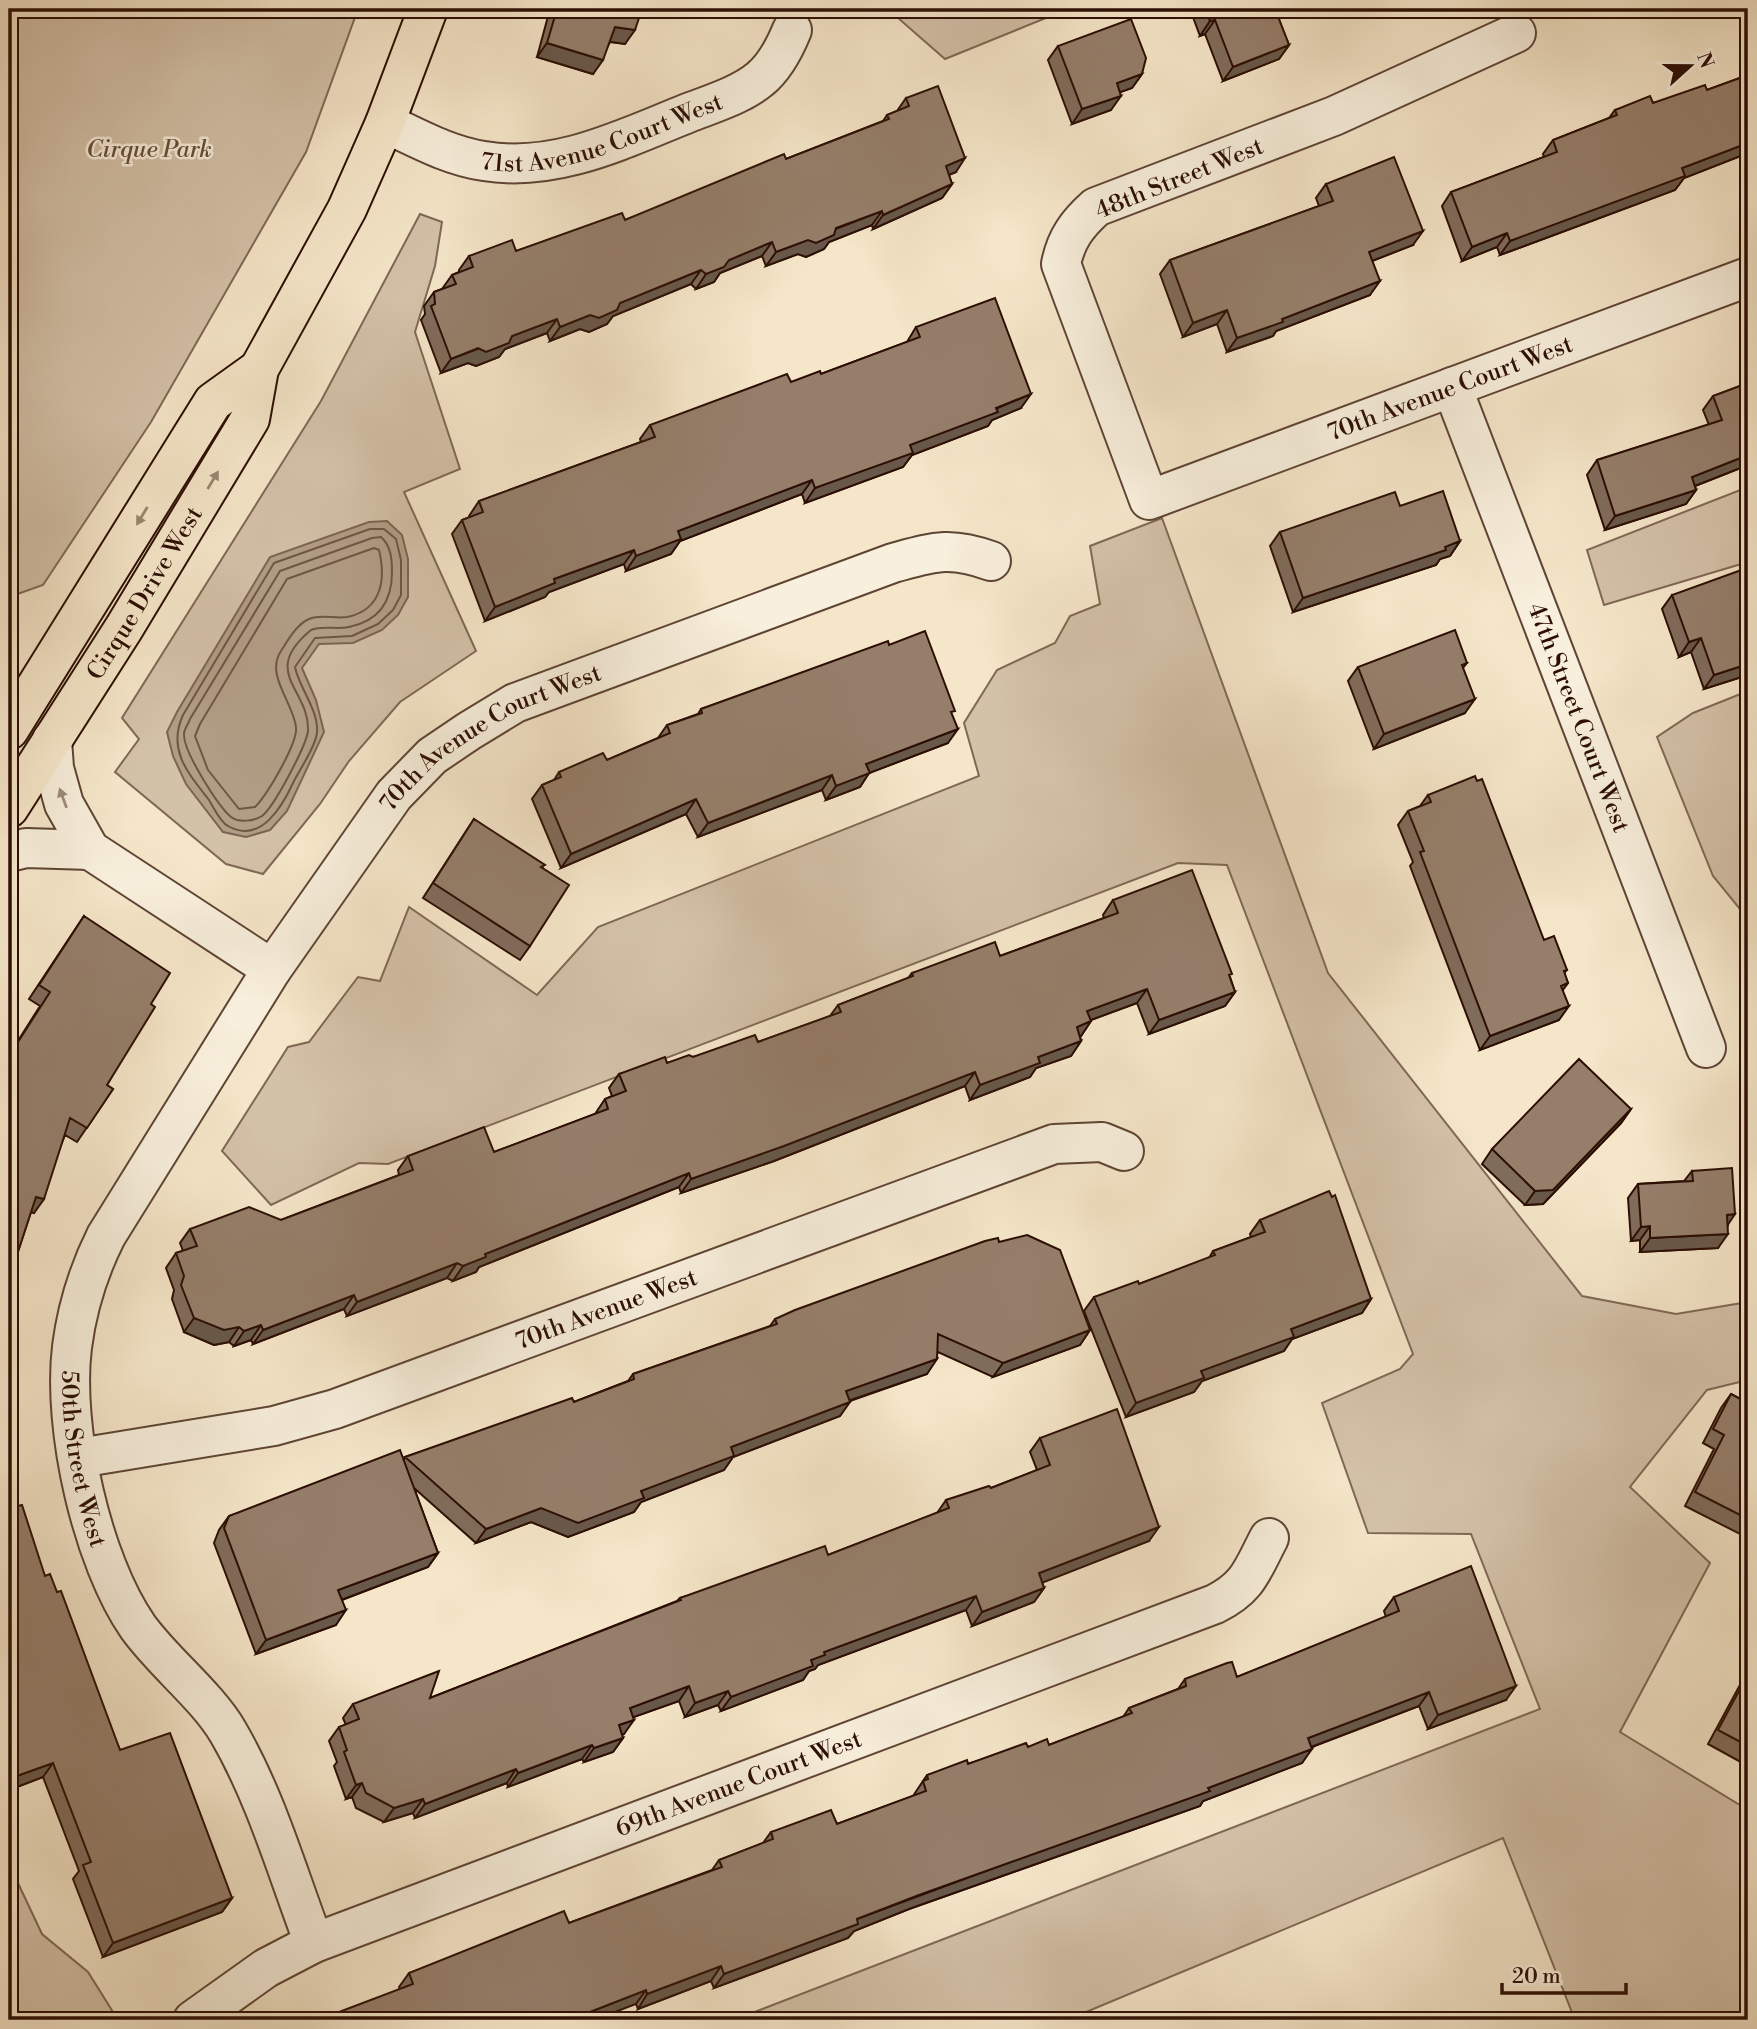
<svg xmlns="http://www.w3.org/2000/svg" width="1757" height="2029" font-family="'Libre Bodoni',serif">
  <rect width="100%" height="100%" fill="#f5e6c9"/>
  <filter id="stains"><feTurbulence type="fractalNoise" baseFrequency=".00286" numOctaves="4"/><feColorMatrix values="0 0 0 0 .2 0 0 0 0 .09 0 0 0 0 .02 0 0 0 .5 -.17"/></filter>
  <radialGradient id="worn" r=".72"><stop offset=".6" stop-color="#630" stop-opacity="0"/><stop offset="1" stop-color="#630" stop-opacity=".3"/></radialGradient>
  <path fill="#d3c1a8" stroke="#806856" stroke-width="2" d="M9,9H358L306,152L151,422L43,585L9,597Z
    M894,9H1068L945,59L898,18Z
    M420,214L442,222L435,266L415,332L460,469L404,492L476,651L400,702L349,761L320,804L263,874L226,864L115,772L139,739L122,718L321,401Z
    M1748,487V562L1604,605L1587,550Z
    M1162,518L1328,973L1582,1296L1676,1314L1748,1302V1380L1707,1390L1630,1487L1710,1563L1620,1732L1748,1810V2020H1575L1503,1838L1067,2020H734L1540,1709L1471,1534L1368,1533L1322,1403L1400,1369L1413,1354L1227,865L1178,863L388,1164L359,1163L271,1205L222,1151L288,1047L309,1042L358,977L380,981L409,907L537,995L598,927L979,776L964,723L997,670L1055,643L1070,616L1100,604L1090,546Z
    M1748,691V919L1713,876L1657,737L1693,713Z
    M9,1864L42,1934L88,1972L118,2020H9Z"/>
  <path fill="#b19d86" stroke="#7c6452" stroke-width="2" d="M387,521L402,535L408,559V597L398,615L382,630L353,643L319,644L302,668L316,700L324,732L287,811L270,830L246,837L223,832L186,784L173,756L167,732L177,712L270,557L369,522Z"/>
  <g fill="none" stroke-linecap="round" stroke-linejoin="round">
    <path stroke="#6e5645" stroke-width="2" d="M370,529H384L396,539L401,560V595L393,610L378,624L352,636L315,638L295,667C299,688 319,710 317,733C315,748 301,767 294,781C283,805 261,845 228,826C220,822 214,808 209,800C188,773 167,750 183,715L274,563Z
      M381,537C391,546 392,559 392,572C392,601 379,621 349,627C336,630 323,625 311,630C259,673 310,689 308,731C306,746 274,807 262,816C254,821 239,823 231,817C218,806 183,751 184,734C184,729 189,723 190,719L280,571L372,538Z
      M374,548L379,550C386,579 382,610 347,617C335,619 321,614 309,619C297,624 288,640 281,651C265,675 293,702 296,727C298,743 267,795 255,807L239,809L208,770L195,736L200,724L287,579Z"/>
    <defs>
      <g id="minor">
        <path id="s1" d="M1516,33L1334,116L1096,207C1077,224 1066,239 1061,264L1149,500L1748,277"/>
        <path id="s2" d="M385,123C417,138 449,156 484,161C556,173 623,139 688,113C711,104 741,95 760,79C775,67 785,47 792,30"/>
        <path id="s3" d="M1452,387L1706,1048"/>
        <path id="s4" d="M52,740L54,768L64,804L90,850L272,969L394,795L432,756L469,731L515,703L893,563C934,552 949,546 991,561"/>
        <path d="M9,852L26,848L90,850"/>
        <path id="s5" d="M272,969L106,1236C88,1272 77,1308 72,1347C62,1428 92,1561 138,1627C164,1663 207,1696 228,1732C266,1797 287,1872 314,1943"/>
        <path id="s6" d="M79,1458L274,1426L335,1409L1054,1144L1102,1142L1124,1151"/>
        <path id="s7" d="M193,2020L266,1968L314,1943L1215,1604C1249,1587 1252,1570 1269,1538"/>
      </g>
      <g id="major">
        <path d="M9,730L213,402L259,369"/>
        <path id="s8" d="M9,808L124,628L250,419L259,369L347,209L385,123L428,9"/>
      </g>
    </defs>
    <use href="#minor" stroke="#5e4435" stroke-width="42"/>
    <use href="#major" stroke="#2c0e04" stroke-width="42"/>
    <use href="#minor" stroke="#f8efdc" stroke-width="38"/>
    <use href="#major" stroke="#f5e6c9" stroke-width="38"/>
  </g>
  <path fill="#806c5b" stroke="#2c0e04" stroke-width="2" d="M550,9H642L625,44L610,42L593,74L537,57Z
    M1190,9H1275L1289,45L1279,59L1223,81L1205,34L1200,36Z
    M1058,46L1142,74L1132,88L1120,92L1111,110L1072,124L1048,60Z
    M1748,75V153L1684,178L1675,190L1500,255L1497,247L1462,261L1442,206L1451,192L1544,157L1543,154L1553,140L1609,118L1615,110L1653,103L1707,90Z
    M906,98L956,172L949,175L952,184L942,198L873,229L872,225L829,242L824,249L806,257L798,254L766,266L762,256L720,273L714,282L696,289L691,284L613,316L607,324L589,332L580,329L550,341L547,333L505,349L499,357L476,366L468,363L441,373L421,320L425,314L424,306L434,292L442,289L452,275L459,272V270L469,256L516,251L625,220L786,159L883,121L887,115L897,111Z
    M1326,184L1413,245L1372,261L1370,295L1276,331L1273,336L1227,352L1217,324L1183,337L1160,274L1170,260L1319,206L1316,198Z
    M916,327L1021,408L992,420L988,426L912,455L903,467L805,503L802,494L680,541L671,554L626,571L624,564L549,592L545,597L485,621L452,534L462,520L470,517L469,516L479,501L641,442L640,439L650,425L821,374L907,342Z
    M1748,383V465L1695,486L1696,490L1686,504L1605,530L1587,475L1597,460L1709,425L1703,410L1713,396Z
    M1400,506L1460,541L1450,556L1440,559L1436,565L1293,612L1270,546L1280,532Z
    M1672,595L1748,675L1704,689L1691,652L1679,657L1662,609Z
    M889,645L952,715L948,743L869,773L860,787L826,800L822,790L698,837L686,814L561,868L532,799L542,785L554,780L559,772L607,760L658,738L667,725L698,714L701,709Z
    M1467,663L1463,668L1465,713L1374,749L1348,681L1358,667Z
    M1428,795L1544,940L1567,970L1564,973L1568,983L1563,990L1559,1020L1480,1050L1410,866L1413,862L1398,825L1408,811L1420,806Z
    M474,819L543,868L530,946L520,960L423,898Z
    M1113,900L1230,977L1235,992L1225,1006L1149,1034L1137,1003L1091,1020V1021L1081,1036H1080L1081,1041L1071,1056L1036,1068L1030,1077L970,1100L965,1086L774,1161L681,1193L679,1187L479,1267L476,1272L453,1281L447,1278L347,1316L344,1309L253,1344L251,1340L234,1346L229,1342L214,1345L184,1332L172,1299L174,1290L166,1268L176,1253L183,1251L180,1243L190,1229L281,1220L399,1175L398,1170L408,1156L494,1152L595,1114L605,1099L612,1096L609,1088L619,1074L758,1042L830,1016L838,1005L908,978L912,973L1000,956L1104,918L1103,915Z
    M84,916L151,1004L107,1085L113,1089L77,1142L65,1135L34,1213L31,1212L9,1279V1055L40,1006L29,999Z
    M1631,1109L1621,1123L1543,1204L1525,1205L1482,1164L1492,1149Z
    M1692,1171L1728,1225L1718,1248L1640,1252V1240L1631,1241L1628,1198L1638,1184L1684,1181Z
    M1260,1220L1371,1299L1362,1313L1292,1339L1284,1351L1202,1381L1194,1392L1126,1417L1084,1311L1094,1297L1139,1284L1209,1258L1213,1251L1251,1237L1250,1234Z
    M999,1242L1090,1330L1080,1345L993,1377L938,1352L927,1374L850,1401L840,1416L733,1457L724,1470L641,1502L634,1512L568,1537L531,1522L476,1543L414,1488L438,1553L428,1567L342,1600L336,1625L256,1654L214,1543L219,1530L229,1516L404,1460L405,1457L574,1402L628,1381L633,1374L770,1326L775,1319Z
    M1731,1394L1748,1403V1530L1744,1536L1685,1506L1714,1449L1703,1443L1721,1408Z
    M1040,1438L1149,1541L1042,1582L1044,1588L1034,1602L972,1626L966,1610L818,1665L815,1669L809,1671L803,1680L721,1711L718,1705L685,1717L679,1701L633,1717L624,1734L622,1735L623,1738L613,1752L584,1762L582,1759L508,1787L507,1783L415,1818L413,1813L384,1822L356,1808L352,1797L346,1799L334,1766L337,1762L329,1741L339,1727L346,1725L343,1718L353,1704L430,1698L677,1601L680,1598L828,1555L937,1513L946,1500L991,1488L1037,1470L1030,1452Z
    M9,1491L14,1507L120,1750L232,1898L222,1912L103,1957L73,1879L79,1871L43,1777L9,1790Z
    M1394,1597L1506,1700L1428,1729L1419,1706L1312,1747L1302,1763L1203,1801L1200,1806L909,1909L854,1931L848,1938L714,1988L711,1981L638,2009L636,2004L400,1989L399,1987L409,1973L569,1923L712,1870L719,1860L763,1843L771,1832L837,1824L913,1796L927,1775L1028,1747L1049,1745L1123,1717L1129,1708L1178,1689L1185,1679L1237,1677L1386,1617L1384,1611Z
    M1748,1670V1766L1708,1744Z"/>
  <path fill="#68584a" stroke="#2c0e04" stroke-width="2" d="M1215,20L1205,34L1200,36L1210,21Z
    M615,27L635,30L625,44L605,41Z
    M547,43L603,60L593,74L537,57Z
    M1289,45L1279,59L1223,81L1233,67Z
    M1142,74L1132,88L1107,97L1117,83Z
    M1121,96L1111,110L1072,124L1082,109Z
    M1748,143V153L1684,178L1675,190L1500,255L1510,241L1682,168Z
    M965,158L956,172L936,180L946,166Z
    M952,184L942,198L873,229L883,215Z
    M882,211L872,225L829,242L824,249L806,257L798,254L766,266L776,252Z
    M1423,231L1413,245L1359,266L1369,252Z
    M1507,233L1497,247L1462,261L1472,247Z
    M772,242L762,256L720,273L714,282L696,289L706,274L729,260Z
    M701,270L691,284L613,316L607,324L589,332L580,329L550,341L560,327Z
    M1380,281L1370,295L1276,331L1273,336L1227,352L1237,338L1282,319Z
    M1227,310L1217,324L1183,337L1193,323Z
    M557,319L547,333L505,349L499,357L476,366L468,363L441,373L451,359Z
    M1031,394L1021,408L992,420L988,426L912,455L903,467L805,503L815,488L910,445Z
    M1748,455V465L1682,491L1692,477Z
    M812,480L802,494L680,541L671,554L626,571L636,556L678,531Z
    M1696,490L1686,504L1605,530L1615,516Z
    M1460,541L1450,556L1440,559L1436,565L1293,612L1303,598Z
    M634,550L624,564L549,592L545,597L485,621L495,607L554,579Z
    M1701,638L1691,652L1679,657L1689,642Z
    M1748,664V675L1704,689L1714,675Z
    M1475,699L1465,713L1374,749L1384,734Z
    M958,729L948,743L869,773L860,787L826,800L836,786L866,764Z
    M832,775L822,790L698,837L708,823Z
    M696,799L686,814L561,868L571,854Z
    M1147,989L1137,1003L1077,1025L1087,1011Z
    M1235,992L1225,1006L1149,1034L1159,1020Z
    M1569,1006L1559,1020L1480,1050L1490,1036Z
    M1091,1021L1081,1036L1067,1041L1077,1027Z
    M1081,1041L1071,1056L1036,1068L1030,1077L970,1100L980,1085L1038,1057Z
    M975,1072L965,1086L774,1161L681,1193L691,1179Z
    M1631,1109L1621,1123L1543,1204L1525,1205L1535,1191Z
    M689,1173L679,1187L479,1267L476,1272L453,1281L463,1266L485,1254Z
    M36,1197L44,1199L34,1213L26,1211Z
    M1735,1214L1725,1229L1727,1215Z
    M1650,1226L1640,1240L1631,1241L1641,1227Z
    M1728,1234L1718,1248L1640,1252L1650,1238Z
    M457,1263L447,1278L347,1316L357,1302Z
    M354,1295L344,1309L253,1344L263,1330Z
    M1371,1299L1362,1313L1292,1339L1284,1351L1202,1381L1194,1392L1126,1417L1136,1403L1201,1371L1291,1329Z
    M194,1318L239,1327L229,1342L214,1345L184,1332Z
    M261,1325L251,1340L234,1346L244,1331Z
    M1090,1330L1080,1345L993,1377L1003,1363Z
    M937,1359L927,1374L836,1405L846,1391Z
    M850,1402L840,1416L733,1457L724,1470L641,1502L634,1512L568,1537L531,1522L476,1543L486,1529L541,1508L641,1491L731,1447Z
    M1159,1527L1149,1541L1029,1588L1039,1573Z
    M438,1553L428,1567L328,1605L338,1590Z
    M1044,1588L1034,1602L972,1626L982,1612Z
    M976,1596L966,1610L818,1665L815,1669L809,1671L803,1680L721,1711L731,1697L811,1660L824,1652Z
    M346,1610L336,1625L256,1654L266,1640Z
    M689,1686L679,1701L620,1722L630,1708Z
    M1516,1686L1506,1700L1428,1729L1438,1715Z
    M728,1691L718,1705L685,1717L695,1703Z
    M1429,1692L1419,1706L1298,1752L1308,1738Z
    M634,1720L624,1734L609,1740L619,1725Z
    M623,1738L613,1752L584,1762L594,1748Z
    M592,1745L582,1759L508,1787L518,1773Z
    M1312,1749L1302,1763L1203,1801L1200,1806L909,1909L854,1931L848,1938L714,1988L724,1974L857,1919Z
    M53,1763L43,1777L9,1790V1785L14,1777Z
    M516,1769L507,1783L415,1818L425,1804Z
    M362,1783L352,1797L346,1799L356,1785Z
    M423,1799L413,1813L384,1822L394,1808Z
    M232,1898L222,1912L103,1957L113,1943Z
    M721,1966L711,1981L638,2009L647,1994Z
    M646,1990L636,2004L594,2020H578L582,2015Z"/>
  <path fill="#957e6a" stroke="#2c0e04" stroke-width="2" d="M557,9H642L635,30L615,27L603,60L547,43Z
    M1205,9H1275L1289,45L1233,67L1215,20L1210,21Z
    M1131,19L1146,58L1142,74L1117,83L1121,96L1082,109L1058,46Z
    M1748,75V143L1682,168L1685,176L1510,241L1507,233L1472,247L1451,192L1557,152L1553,140L1617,115L1615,110L1650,96L1653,103L1705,85L1707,90Z
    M938,86L965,158L946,166L952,184L883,215L882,211L836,228L834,235L816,243L808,240L776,252L772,242L729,260L724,267L706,274L701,270L620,303L617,310L599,318L590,315L560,327L557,319L512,336L509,343L486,352L478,348L451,359L431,306L435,304L434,292L456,284L452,275L473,267L469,256L512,240L516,251L622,213L625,220L784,154L786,159L889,119L887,115L909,106L906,98Z
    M1394,157L1423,231L1369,252L1380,281L1282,319L1283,322L1237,338L1227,310L1193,323L1170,260L1333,201L1326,184Z
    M995,298L1031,394L996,408L998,412L910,445L913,453L815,488L812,480L678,531L681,539L636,556L634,550L554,579L555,583L495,607L462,520L483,512L479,501L655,437L650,425L787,374L791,382L820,371L821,374L920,337L916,327Z
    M1748,383V455L1692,477L1696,490L1615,516L1597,460L1722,420L1713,396Z
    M1443,491L1460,541L1445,547L1446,550L1303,598L1280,532L1395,492L1400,506Z
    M1747,568L1748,664L1714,675L1701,638L1689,642L1672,595Z
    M1455,630L1467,663L1462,665L1475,699L1384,734L1358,667Z
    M925,631L955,711L951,712L958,729L866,764L870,773L836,786L832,775L708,823L696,799L571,854L542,785L561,777L559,772L603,753L607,760L670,733L667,725L702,713L701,709L888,641L889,645Z
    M1475,776L1477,781L1482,779L1544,940L1554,936L1567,970L1564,971L1568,983L1561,986L1569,1006L1490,1036L1420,852L1424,851L1408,811L1431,802L1428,795Z
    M474,819L545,865L541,867L569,885L530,946L433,883Z
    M1192,870L1232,974L1229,975L1235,992L1159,1020L1147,989L1087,1011L1091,1021L1077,1027L1081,1041L1038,1057L1040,1063L980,1085L975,1072L784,1146L691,1179L689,1173L485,1254L486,1257L463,1266L457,1263L357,1302L354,1295L263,1330L261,1325L244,1331L239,1327L224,1330L194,1318L181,1285L184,1276L176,1253L197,1246L190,1229L249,1207L281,1220L413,1170L408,1156L484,1127L494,1152L608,1109L605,1099L626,1091L619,1074L665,1057L667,1063L689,1055L693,1057L755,1035L758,1042L841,1012L838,1005L913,976L912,973L995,942L1000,956L1118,913L1113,900Z
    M84,916L170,973L151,1004L155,1007L107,1085L113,1089L87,1128L70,1118L44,1199L36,1197L9,1279V1056L50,992L39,985Z
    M1579,1059L1631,1109L1553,1190L1535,1191L1492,1149Z
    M1732,1168L1735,1214L1727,1215L1728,1234L1650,1238V1226L1641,1227L1638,1184L1693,1181L1692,1171Z
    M1329,1191L1332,1197L1335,1195L1371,1299L1291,1329L1294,1337L1201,1371L1204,1378L1136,1403L1094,1297L1138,1281L1139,1284L1215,1255L1213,1251L1265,1232L1260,1220Z
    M1027,1235L1060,1250L1090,1330L1003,1363L938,1334L937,1359L846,1391L850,1402L731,1447L734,1456L641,1491L644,1498L578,1523L541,1508L486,1529L405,1457L572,1398L574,1402L634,1379L633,1374L777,1324L775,1319L795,1310L985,1241L998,1238L999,1242Z
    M1731,1394L1748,1403V1519L1695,1492L1724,1435L1713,1429Z
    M1117,1409L1159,1527L1039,1573L1044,1588L982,1612L976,1596L824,1652L825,1655L811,1660L813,1666L731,1697L728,1691L695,1703L689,1686L630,1708L634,1720L619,1725L623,1738L594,1748L592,1745L518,1773L516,1769L425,1804L423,1799L394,1808L366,1793L362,1783L356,1785L344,1752L347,1750L339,1727L359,1719L353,1704L439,1671L430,1698L681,1600L680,1598L825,1546L828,1555L949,1508L946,1500L989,1486L991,1488L1050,1465L1040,1438Z
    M400,1450L438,1553L338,1590L346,1610L266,1640L224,1528L229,1516Z
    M9,1491L14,1507L22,1505L45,1576L50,1574L57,1592L61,1591L120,1750L170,1733L232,1898L113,1943L83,1865L91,1862L53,1763L14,1777L9,1763Z
    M1471,1566L1516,1686L1438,1715L1429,1692L1308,1738L1312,1749L1208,1788L1210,1791L919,1895L857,1919L858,1924L724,1974L721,1966L647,1994L646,1990L582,2015L584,2020H318L413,1984L409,1973L564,1911L569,1923L722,1867L719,1860L773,1839L771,1832L831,1810L837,1824L926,1791L923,1781L928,1779L927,1775L967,1760L968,1764L1026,1743L1028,1747L1047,1739L1049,1745L1132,1713L1129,1708L1186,1686L1185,1679L1227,1663L1232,1662L1237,1677L1399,1611L1394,1597Z
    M1748,1674V1746L1718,1730Z"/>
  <defs><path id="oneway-solid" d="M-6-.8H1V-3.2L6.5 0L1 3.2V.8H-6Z" transform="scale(1.75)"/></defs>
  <g fill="#9b8570">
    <use href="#oneway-solid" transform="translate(213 480) rotate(-59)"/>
    <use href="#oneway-solid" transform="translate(142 516) rotate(121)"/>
  </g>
  <use fill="#9c8a7b" href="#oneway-solid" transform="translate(63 798) rotate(-110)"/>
  <g text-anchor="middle" stroke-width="5" stroke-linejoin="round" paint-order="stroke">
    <g font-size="24" fill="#2c0e04" stroke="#f8efdc">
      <text dy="8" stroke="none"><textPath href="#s2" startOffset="229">71st Avenue Court West</textPath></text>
      <text transform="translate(1179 178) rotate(-22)" y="8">48th Street West</text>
      <text dy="8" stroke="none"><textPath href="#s1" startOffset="1096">70th Avenue Court West</textPath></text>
      <text dy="8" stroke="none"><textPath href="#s8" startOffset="254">Cirque Drive West</textPath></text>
      <text dy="8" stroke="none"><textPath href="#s3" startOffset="354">47th Street Court West</textPath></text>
      <text dy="8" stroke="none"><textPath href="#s4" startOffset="662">70th Avenue Court West</textPath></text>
      <text dy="8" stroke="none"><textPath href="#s6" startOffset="550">70th Avenue West</textPath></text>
      <text dy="8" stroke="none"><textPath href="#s5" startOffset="544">50th Street West</textPath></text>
      <text dy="8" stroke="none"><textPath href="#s7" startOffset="597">69th Avenue Court West</textPath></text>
    </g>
    <g font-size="24" font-style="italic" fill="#664d3d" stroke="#f8efdc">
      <text x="149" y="157">Cirque Park</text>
    </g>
  </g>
  <rect width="1757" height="2029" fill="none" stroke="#f5e6c9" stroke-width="35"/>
  <rect x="10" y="10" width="1736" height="2008" fill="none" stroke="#2c0e04" stroke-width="3.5"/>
  <rect x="18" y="18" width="1722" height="1994" fill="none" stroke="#2c0e04" stroke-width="2"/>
  <g transform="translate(1690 66) rotate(69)" stroke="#f8efdc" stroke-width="5" paint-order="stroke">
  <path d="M0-5L12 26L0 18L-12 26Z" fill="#2c0e04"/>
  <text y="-10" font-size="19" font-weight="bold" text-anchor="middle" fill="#2c0e04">N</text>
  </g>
  <path d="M1502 1983v10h124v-10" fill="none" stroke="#2c0e04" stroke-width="3.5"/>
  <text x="1512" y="1983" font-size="21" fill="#2c0e04" stroke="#f8efdc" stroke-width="5" paint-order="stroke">20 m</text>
  <rect width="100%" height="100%" filter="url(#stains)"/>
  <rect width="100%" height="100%" fill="url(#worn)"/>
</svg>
